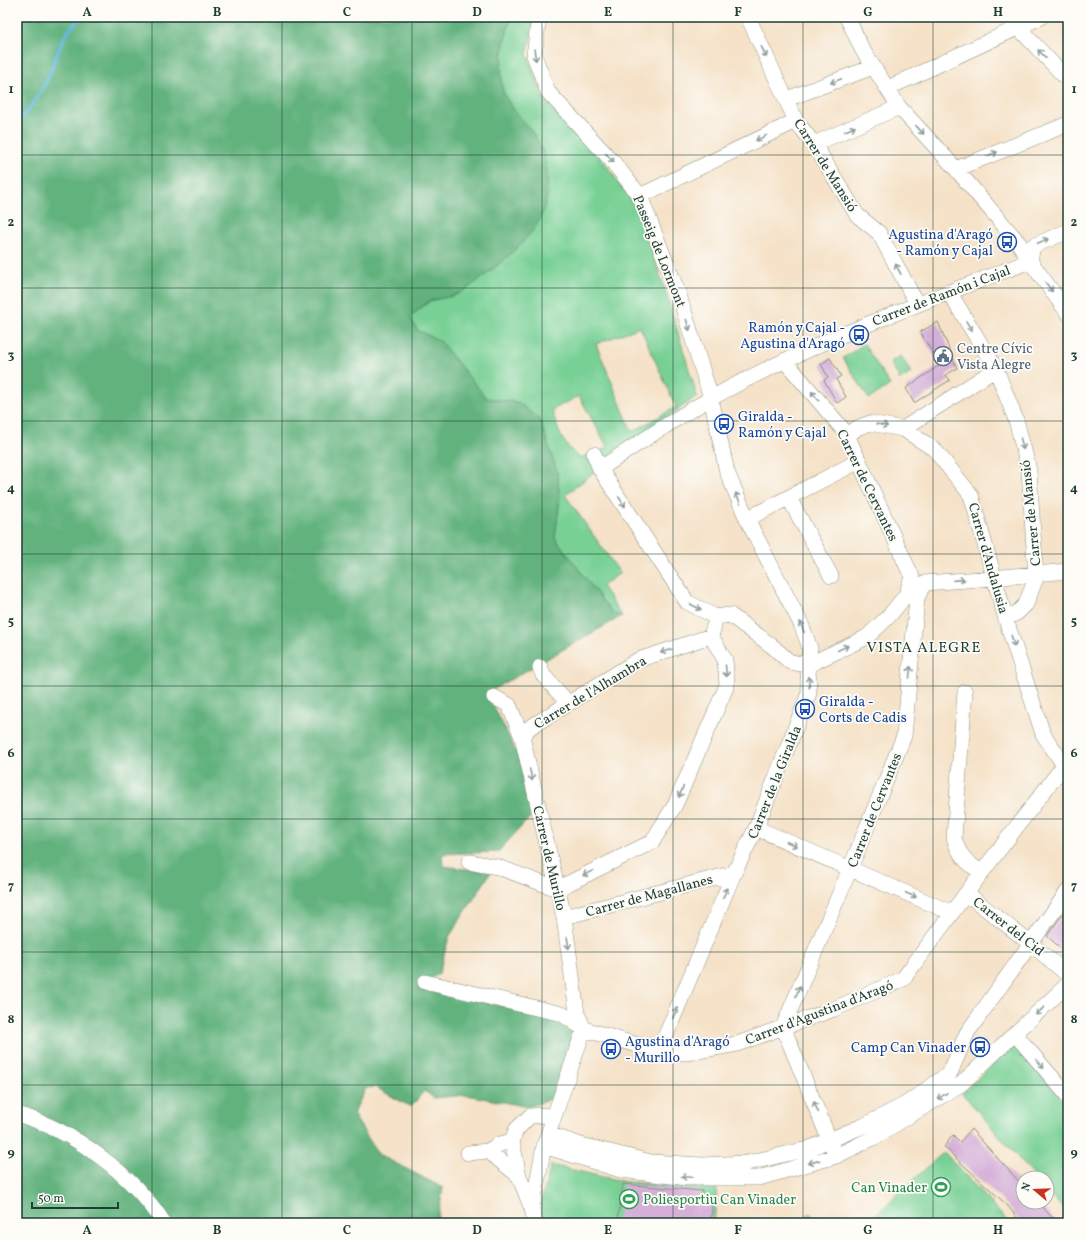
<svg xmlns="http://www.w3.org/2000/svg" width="1085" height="1240" font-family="Vollkorn,serif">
  <rect width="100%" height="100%" fill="#fdfcf7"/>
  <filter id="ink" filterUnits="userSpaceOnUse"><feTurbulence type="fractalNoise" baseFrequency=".025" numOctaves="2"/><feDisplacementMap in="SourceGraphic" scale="8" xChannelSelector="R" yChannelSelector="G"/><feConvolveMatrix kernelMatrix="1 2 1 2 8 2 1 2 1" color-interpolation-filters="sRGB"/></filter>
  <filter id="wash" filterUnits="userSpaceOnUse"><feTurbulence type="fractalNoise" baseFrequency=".012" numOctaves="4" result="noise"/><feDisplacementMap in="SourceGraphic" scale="16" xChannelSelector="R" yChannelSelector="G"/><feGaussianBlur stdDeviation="0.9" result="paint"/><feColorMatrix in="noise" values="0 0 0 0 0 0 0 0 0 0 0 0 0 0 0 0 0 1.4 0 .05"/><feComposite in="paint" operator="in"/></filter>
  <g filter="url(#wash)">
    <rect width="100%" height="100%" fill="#f5e2c8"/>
    <path fill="#f6cfd8" d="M1068,897V952L1066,955L1041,934Z"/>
    <path fill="#78d095" stroke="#4c8664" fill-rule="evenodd" d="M512,17H535L527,54L545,101L598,153L639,212L667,296L697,396L633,442L565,495L620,573L602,586L622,616L612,613L555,538L560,497L519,403L486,398L440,341L417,330L410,317L430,301L456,295L543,153C533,131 517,116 505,96C496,79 504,34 512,17ZM640,327L676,407L632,432L596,344ZM579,396L608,448L580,458C561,443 559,432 552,410Z
      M864,344L890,385L869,399L843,358Z
      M901,356L911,373L900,380L890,362Z
      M1014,1045L1068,1106V1214L1047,1191V1178H1036L962,1093Z
      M944,1152L1009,1223H866Z
      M551,1165L625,1182L717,1189L714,1223H542L539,1209Z
      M810,1213L819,1223H797Z"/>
    <path fill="#62b27e" stroke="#407859" d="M17,17H512C504,35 497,75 504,94C510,110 528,123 536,138C553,166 552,209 530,234C518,249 472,289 455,295C448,298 439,298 432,300C424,303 416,312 410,317L417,330L440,341L486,398L519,403L540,420L557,471L560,497L555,538L612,613L622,616L487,693L513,745L525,773L534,813L498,852L442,854L443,866L491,872L449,937L439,973L419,989L540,1014L577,1031L563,1094L529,1107L466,1095L434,1098L424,1091L411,1107L375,1087L366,1088L353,1114L378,1154L443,1188L437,1223H17Z"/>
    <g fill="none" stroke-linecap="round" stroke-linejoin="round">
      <path stroke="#61b7dd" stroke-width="3.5" d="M17,123C28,111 40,95 47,80C57,59 61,30 83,17"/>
    </g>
    <g id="blocks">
      <path fill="#d4afd8" d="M938,322L957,368L946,375L950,380L914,403L906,388L940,365L920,332Z
        M830,358L841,376L836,379L846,397L837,403L824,380L828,377L821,364Z
        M1068,907V947L1064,951L1047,936Z
        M971,1129L1023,1186V1202H1038L1057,1223H1021L1008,1206L944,1147L953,1135L960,1142Z
        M623,1184L702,1191L701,1203L712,1205L711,1223H617Z"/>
    </g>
  </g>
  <g filter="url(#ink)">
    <use href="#blocks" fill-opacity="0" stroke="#8a907e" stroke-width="1"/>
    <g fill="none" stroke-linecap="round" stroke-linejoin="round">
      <defs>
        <path id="minor" d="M539,17L534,55L548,92L613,162L640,196L679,295L711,398L727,472L747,519L801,624L810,648L808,665L809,693L756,828L734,873L660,1049
          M748,17L796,121L814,144L857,215L879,233L917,304
          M847,17L862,49L899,107L956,169L1018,242L1030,261L1068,313
          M1008,17L1068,80
          M888,88L1041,17
          M787,99L873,67
          M814,144L899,107
          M956,169L1068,124
          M640,196L796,121
          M1030,261L1033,246L1068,231
          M949,292L996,369L1016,420L1029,470L1036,578L1026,604L1017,613L1006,618
          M909,425L996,369
          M847,436L857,428L870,423L903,429L934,449L971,495L1007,623L1043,734L1064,765
          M594,454L600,469L687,602L716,617L730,615L772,646L790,662L808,665L867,637L889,616L906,595L912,577L846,433L785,361
          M600,469C636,445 672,420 710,399C811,342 922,303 1030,261
          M789,498L831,576
          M747,519L859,461
          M1002,577L1068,571
          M540,667L543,675L568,703
          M965,692L954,838C959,855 967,864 982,872
          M494,697L509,705L522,737L564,917L577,1013L584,1029
          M522,737L529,728L638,660L711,636L714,626
          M756,828L952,913
          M469,862L498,867L557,889L652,842L675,805L727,685L725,660L711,636
          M967,894L1030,943L1068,975
          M564,917L734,873
          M425,982L562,1014L584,1029L637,1045L686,1053L737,1044L834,1009L903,979L982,872L1068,760
          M1015,1034L1068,1096
          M17,1114C73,1130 132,1174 164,1223
          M549,1134L581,1145L651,1162L702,1165L747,1163L808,1149L863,1126L906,1104L950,1073L967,1033L1068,891
          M544,1146L621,1170L687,1178H759L836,1156L873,1138L961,1084L1068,984
          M488,1151L519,1176
          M468,1153L488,1151L500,1144L512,1141
          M836,1156L783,1027L850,869L904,736L917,598L924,583L995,578
          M532,1209L519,1176L512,1141L516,1130L530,1116L544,1115
          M535,1223L532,1209L544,1146L584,1029"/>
      </defs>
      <use href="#minor" stroke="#8a907e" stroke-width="16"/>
      <use href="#minor" stroke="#fff" stroke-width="15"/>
    </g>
    <defs><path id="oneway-shaft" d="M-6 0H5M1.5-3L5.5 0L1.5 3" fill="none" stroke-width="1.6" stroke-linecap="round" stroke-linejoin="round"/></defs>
    <g stroke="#8f9e9a">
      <use href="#oneway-shaft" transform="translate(764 52) rotate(64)"/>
      <use href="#oneway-shaft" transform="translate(1042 54) rotate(-135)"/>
      <use href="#oneway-shaft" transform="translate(535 55) rotate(81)"/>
      <use href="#oneway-shaft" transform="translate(836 81) rotate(159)"/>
      <use href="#oneway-shaft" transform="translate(850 129) rotate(-23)"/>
      <use href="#oneway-shaft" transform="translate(920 130) rotate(47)"/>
      <use href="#oneway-shaft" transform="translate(761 138) rotate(154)"/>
      <use href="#oneway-shaft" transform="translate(992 154) rotate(-22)"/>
      <use href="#oneway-shaft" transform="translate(610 158) rotate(47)"/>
      <use href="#oneway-shaft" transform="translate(1043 241) rotate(-23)"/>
      <use href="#oneway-shaft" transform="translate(898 269) rotate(-119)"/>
      <use href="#oneway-shaft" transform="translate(1049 287) rotate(53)"/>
      <use href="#oneway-shaft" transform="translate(688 325) rotate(73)"/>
      <use href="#oneway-shaft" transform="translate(969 326) rotate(59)"/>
      <use href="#oneway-shaft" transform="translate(815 396) rotate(-130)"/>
      <use href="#oneway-shaft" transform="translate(882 425) rotate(10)"/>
      <use href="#oneway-shaft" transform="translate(1022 444) rotate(76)"/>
      <use href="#oneway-shaft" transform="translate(738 498) rotate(-114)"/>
      <use href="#oneway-shaft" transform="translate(622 502) rotate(57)"/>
      <use href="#oneway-shaft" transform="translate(959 580) rotate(-4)"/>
      <use href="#oneway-shaft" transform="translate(696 607) rotate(27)"/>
      <use href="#oneway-shaft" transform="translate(802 627) rotate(-112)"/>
      <use href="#oneway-shaft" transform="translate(1013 641) rotate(72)"/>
      <use href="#oneway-shaft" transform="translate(843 648) rotate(-25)"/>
      <use href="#oneway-shaft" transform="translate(666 651) rotate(162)"/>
      <use href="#oneway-shaft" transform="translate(726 671) rotate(85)"/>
      <use href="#oneway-shaft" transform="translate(910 672) rotate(-85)"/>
      <use href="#oneway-shaft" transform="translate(809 682) rotate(-93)"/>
      <use href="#oneway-shaft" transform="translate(531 775) rotate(77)"/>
      <use href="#oneway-shaft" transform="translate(681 792) rotate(113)"/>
      <use href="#oneway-shaft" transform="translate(792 844) rotate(23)"/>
      <use href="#oneway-shaft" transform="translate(588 873) rotate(154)"/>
      <use href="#oneway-shaft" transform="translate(725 893) rotate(-67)"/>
      <use href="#oneway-shaft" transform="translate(911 895) rotate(23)"/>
      <use href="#oneway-shaft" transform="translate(568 943) rotate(82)"/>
      <use href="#oneway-shaft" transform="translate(798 991) rotate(-67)"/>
      <use href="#oneway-shaft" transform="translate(1040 1011) rotate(137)"/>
      <use href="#oneway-shaft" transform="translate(675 1013) rotate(-67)"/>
      <use href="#oneway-shaft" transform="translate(1040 1064) rotate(50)"/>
      <use href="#oneway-shaft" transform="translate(942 1096) rotate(148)"/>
      <use href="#oneway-shaft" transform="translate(816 1107) rotate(-113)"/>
      <use href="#oneway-shaft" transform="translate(814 1162) rotate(164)"/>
      <use href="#oneway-shaft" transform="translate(687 1177) rotate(-177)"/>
    </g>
  </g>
  <path fill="none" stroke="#1f3d34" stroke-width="1" stroke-opacity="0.55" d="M152,17V1223M282,17V1223M412,17V1223M542,17V1223M673,17V1223M803,17V1223M933,17V1223M17,155H1068M17,288H1068M17,421H1068M17,554H1068M17,686H1068M17,819H1068M17,952H1068M17,1085H1068"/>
  <defs>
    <symbol id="bus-ring" viewBox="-11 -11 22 22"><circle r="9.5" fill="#fdfcf7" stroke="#1a4fb4" stroke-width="1.5"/><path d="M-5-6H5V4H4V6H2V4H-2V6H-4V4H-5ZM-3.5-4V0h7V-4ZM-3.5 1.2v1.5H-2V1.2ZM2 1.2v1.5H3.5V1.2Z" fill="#1a4fb4"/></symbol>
    <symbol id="civic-ring" viewBox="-11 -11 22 22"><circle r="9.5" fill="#fdfcf7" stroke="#5c6f8a" stroke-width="1.5"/><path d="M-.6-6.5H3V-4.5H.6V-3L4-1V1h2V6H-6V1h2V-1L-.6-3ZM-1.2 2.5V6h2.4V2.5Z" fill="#5c6f8a"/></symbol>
    <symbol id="stadium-ring" viewBox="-11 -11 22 22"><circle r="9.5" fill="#fdfcf7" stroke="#2e9e5b" stroke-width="1.5"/><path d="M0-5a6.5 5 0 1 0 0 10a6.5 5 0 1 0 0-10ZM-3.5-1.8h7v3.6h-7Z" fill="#2e9e5b"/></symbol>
  </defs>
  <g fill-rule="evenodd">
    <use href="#bus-ring" x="996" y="231" width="22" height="22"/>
    <use href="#bus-ring" x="848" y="324" width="22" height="22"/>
    <use href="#civic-ring" x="932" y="345" width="22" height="22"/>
    <use href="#bus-ring" x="713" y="413" width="22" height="22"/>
    <use href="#bus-ring" x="794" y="698" width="22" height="22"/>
    <use href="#bus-ring" x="969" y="1036" width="22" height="22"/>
    <use href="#bus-ring" x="600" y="1038" width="22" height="22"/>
    <use href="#stadium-ring" x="930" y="1176" width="22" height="22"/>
    <use href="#stadium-ring" x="618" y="1188" width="22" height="22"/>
  </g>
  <g text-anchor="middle" stroke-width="3.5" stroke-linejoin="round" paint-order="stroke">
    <g font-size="14" fill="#1f3d34" stroke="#fdfcf7">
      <text transform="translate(826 165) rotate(58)" y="5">Carrer de Mansió</text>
      <text transform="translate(660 251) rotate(68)" y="5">Passeig de Lormont</text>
      <text transform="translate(941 295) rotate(-21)" y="5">Carrer de Ramón i Cajal</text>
      <text transform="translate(868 485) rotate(64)" y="5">Carrer de Cervantes</text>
      <text transform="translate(1030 513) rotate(-96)" y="5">Carrer de Mansió</text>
      <text transform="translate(989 558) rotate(74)" y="5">Carrer d'Andalusia</text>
      <text transform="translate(590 692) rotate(-31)" y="5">Carrer de l'Alhambra</text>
      <text transform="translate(774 782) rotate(-68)" y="5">Carrer de la Giralda</text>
      <text transform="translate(874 810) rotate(-68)" y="5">Carrer de Cervantes</text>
      <text transform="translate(550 858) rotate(77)" y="5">Carrer de Murillo</text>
      <text transform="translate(649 895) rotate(-15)" y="5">Carrer de Magallanes</text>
      <text transform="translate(1009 926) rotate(38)" y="5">Carrer del Cid</text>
      <text transform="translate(819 1012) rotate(-21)" y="5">Carrer d'Agustina d'Aragó</text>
    </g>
    <g font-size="14" fill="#164399" stroke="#fdfcf7" text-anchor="end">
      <text x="993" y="239">Agustina d'Aragó<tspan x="993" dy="16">- Ramón y Cajal</tspan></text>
      <text x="845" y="332">Ramón y Cajal -<tspan x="845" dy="16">Agustina d'Aragó</tspan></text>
      <text x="738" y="421" text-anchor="start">Giralda -<tspan x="738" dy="16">Ramón y Cajal</tspan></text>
      <text x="819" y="706" text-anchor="start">Giralda -<tspan x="819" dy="16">Corts de Cadis</tspan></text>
      <text x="625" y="1046" text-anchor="start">Agustina d'Aragó<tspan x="625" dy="16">- Murillo</tspan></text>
      <text x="966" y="1052">Camp Can Vinader</text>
    </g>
    <g font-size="14" fill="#4e5e75" stroke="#fdfcf7" text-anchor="start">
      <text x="957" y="353">Centre Cívic<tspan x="957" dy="16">Vista Alegre</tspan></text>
    </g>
    <g font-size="14" fill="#27864d" stroke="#fdfcf7" text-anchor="end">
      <text x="927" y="1192">Can Vinader</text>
      <text x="643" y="1204" text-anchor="start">Poliesportiu Can Vinader</text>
    </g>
    <g font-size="15" letter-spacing="1" fill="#1f3d34" stroke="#fdfcf7">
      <text x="924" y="652">VISTA ALEGRE</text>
    </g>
  </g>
  <rect width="1085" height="1240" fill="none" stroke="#fdfcf7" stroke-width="44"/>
  <g transform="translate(1035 1190) rotate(289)"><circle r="19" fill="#fdfcf7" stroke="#a4b0a9"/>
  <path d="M0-3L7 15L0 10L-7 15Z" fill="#c8321e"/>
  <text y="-6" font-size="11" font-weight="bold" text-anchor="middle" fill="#1f3d34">N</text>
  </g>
  <path d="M32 1202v6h86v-6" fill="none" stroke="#1f3d34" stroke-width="2"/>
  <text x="38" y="1202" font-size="12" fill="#1f3d34" stroke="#fdfcf7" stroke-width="3" paint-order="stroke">50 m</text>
  <rect x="22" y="22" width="1041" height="1196" fill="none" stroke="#1f3d34" stroke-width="1.5"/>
  <g font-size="13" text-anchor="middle" font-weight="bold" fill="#1f3d34">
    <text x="87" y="16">A</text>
    <text x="217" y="16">B</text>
    <text x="347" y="16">C</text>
    <text x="477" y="16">D</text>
    <text x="608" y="16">E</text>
    <text x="738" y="16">F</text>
    <text x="868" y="16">G</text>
    <text x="998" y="16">H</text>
    <text x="11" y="93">1</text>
    <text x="1074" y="93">1</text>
    <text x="11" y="226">2</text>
    <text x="1074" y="226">2</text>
    <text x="11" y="359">3</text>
    <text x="1074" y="359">3</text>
    <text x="11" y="492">4</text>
    <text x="1074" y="492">4</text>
    <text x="11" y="625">5</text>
    <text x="1074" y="625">5</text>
    <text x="11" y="757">6</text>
    <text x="1074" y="757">6</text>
    <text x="11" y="890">7</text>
    <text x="1074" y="890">7</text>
    <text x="11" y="1023">8</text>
    <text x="1074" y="1023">8</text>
    <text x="11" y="1156">9</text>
    <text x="1074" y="1156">9</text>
    <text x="87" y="1234">A</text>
    <text x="217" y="1234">B</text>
    <text x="347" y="1234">C</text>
    <text x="477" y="1234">D</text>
    <text x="608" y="1234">E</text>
    <text x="738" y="1234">F</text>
    <text x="868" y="1234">G</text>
    <text x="998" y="1234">H</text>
  </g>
</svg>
